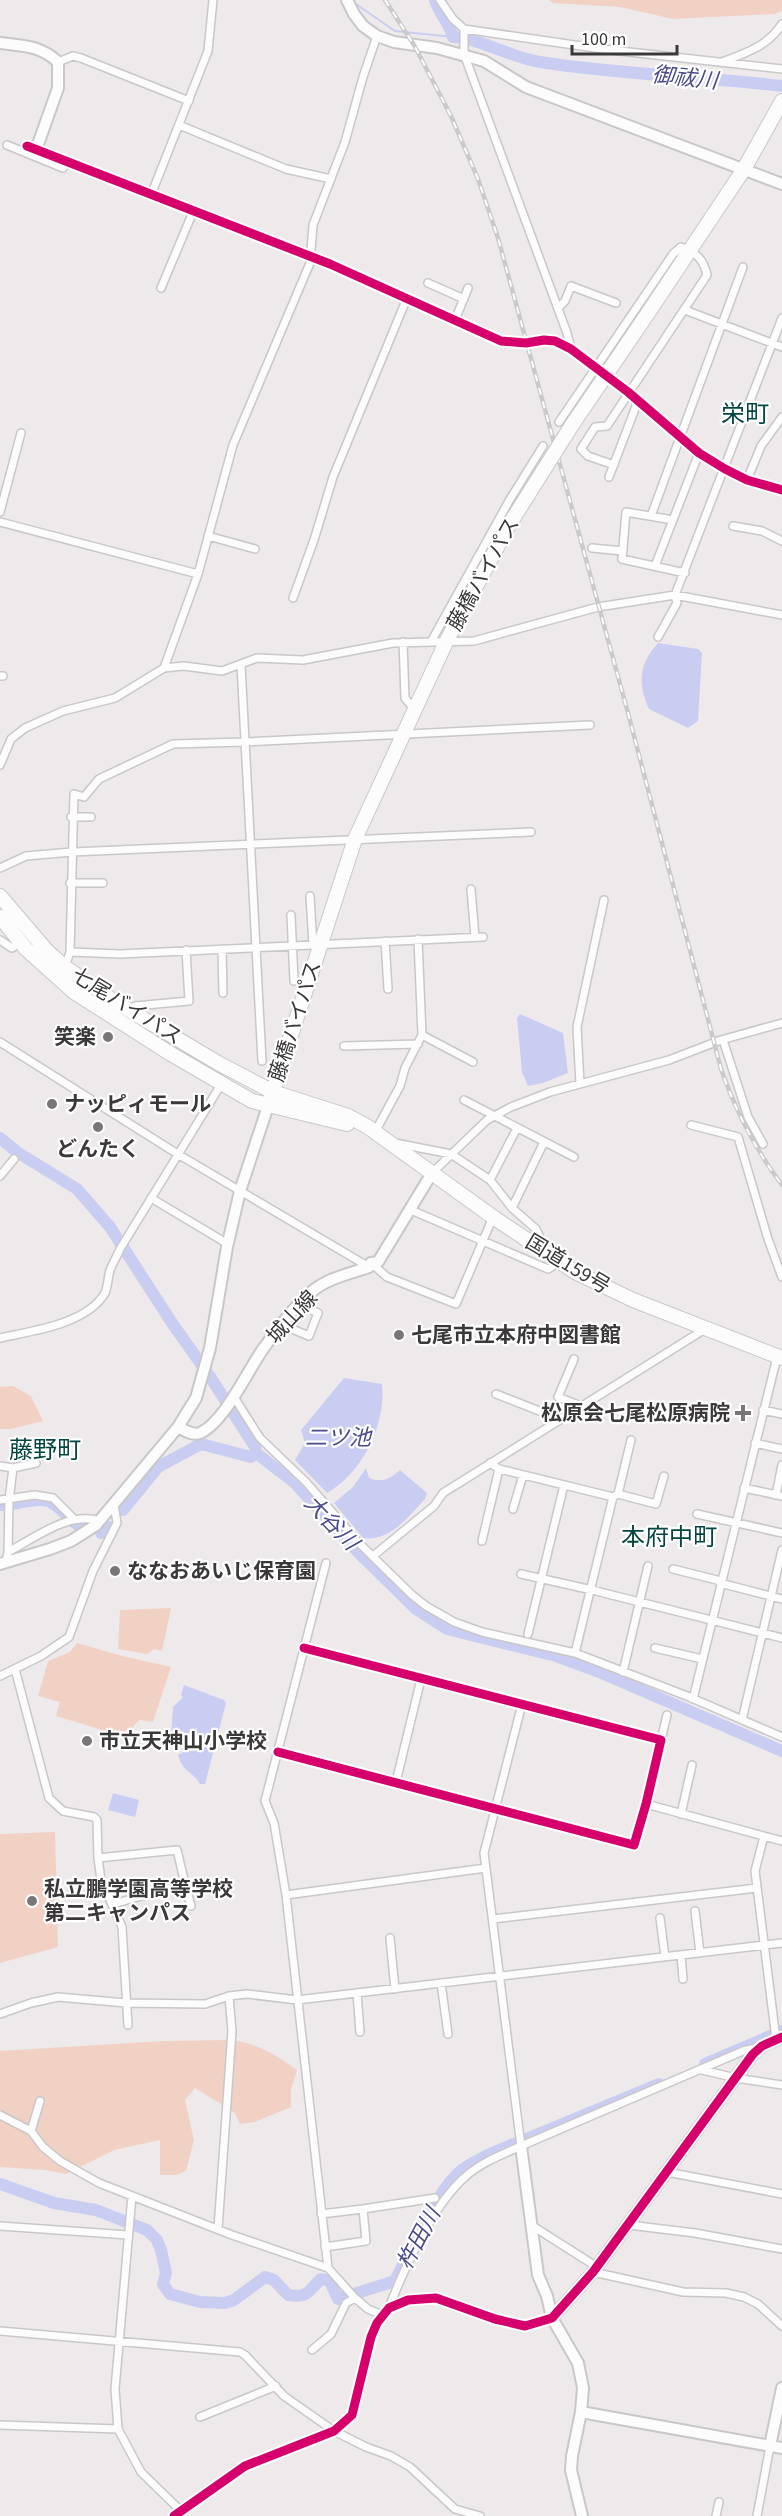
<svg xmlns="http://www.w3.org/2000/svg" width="782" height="2516" font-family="'Source Sans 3','Noto Sans JP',sans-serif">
  <rect width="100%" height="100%" fill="#eeeaec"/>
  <path fill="#f1d1c4" d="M549,0H782V11L775,14L673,19L620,7L553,3Z
    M13,1386L31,1396L43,1421L11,1429H0V1387Z
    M171,1608L162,1651L154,1649L147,1654L118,1649L120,1610Z
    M77,1643L122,1656L171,1667L153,1722L139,1720L125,1737L56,1716L60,1702L38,1696L48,1661L70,1652Z
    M55,1832L58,1947L0,1963V1834Z
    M230,2040C257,2043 275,2054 297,2070L291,2089V2107L255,2122L240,2124L235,2113L195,2088L185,2100L194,2140L186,2171L176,2175H160V2140L114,2150L66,2174L45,2170L0,2167V2051L163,2041Z"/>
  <path fill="#cacdf2" d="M658,643L698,649L702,653L698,721L688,728L649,709C638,684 638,665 658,643Z
    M520,1014L563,1033L568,1073L543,1083L528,1086L522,1072L517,1018Z
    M344,1378L382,1384C386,1425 363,1472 327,1493L295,1460L305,1443L301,1430Z
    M366,1468L369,1478C382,1483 390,1479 400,1470L427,1493L425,1499C408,1517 390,1542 363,1538L334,1503L353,1487Z
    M184,1685L224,1700L226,1703L205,1784H200C193,1772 181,1770 178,1755L187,1750L185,1745H178L171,1736L173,1707L183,1697L181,1695Z
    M113,1793L139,1800L135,1817L108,1810Z"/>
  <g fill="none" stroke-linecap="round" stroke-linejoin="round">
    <path stroke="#cacdf2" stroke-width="2" d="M353,2L395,31L453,37"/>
    <path stroke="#cacdf2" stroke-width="12" d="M435,0C439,13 449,23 453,37C483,39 511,58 540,62C621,75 702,76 782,86
      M0,1138L17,1152L77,1189L110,1227L172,1323L211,1378L255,1447L256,1453L294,1482L354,1548L416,1609L447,1629L556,1656L597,1671L782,1751
      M0,1505C15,1506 40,1495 52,1503C63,1509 70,1521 81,1527
      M123,1510L158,1467L201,1444L251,1457L256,1453
      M101,1533L109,1527
      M705,2064L782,2031
      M524,2140L659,2084
      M0,2184L54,2203L96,2210L147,2230L157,2240L161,2250L166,2273L163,2284L170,2294L200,2302L225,2303L234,2300L265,2277L274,2280L288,2295C309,2298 307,2292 321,2279L330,2281L338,2299L395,2281C410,2252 438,2188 462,2170C479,2158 497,2151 516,2143"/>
    <defs>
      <path id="street" d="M440,0L453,19L464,29V54L567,333L571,349
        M464,29L602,49L782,69
        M58,62L73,56L81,58L189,101
        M722,62C746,53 768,46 782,24
        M179,125L286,169L331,179
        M7,145L63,168L66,161
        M27,146L330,264L501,341L526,343L544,340L555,341L571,349L628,392L699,453L725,469L747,480L782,490
        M151,195L208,51L213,0
        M428,283L464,299
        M161,288L193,212
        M558,308L565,301L571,286L616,303
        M685,310L782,347
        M455,320L468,288
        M559,422L673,254L681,247C696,252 704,260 707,275L607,426L595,427L581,449L588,456L614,465
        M609,477L638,401
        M747,480L761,446L782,417
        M0,512L21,433
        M651,516L743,267
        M673,520L626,512L622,559L685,573
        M0,522L198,574
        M733,526L762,531L782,541
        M208,536L255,549
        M592,548L623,551
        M655,566L699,453
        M293,598L314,540L333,477L407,298
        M658,637L677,603L675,595L782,318
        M432,640L509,501L543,446
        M403,642L405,698L414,709
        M241,665L262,1061
        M164,668L198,574L233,445L310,263L313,225L345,142L363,77L377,36
        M0,676H3
        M0,765L11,739L25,728L63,711L115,698L164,668L184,666L222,671L257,658L303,660L393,643L474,641L598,607L675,595L782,615
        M71,817H91
        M0,868L26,856L72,852L531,832
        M70,883H103
        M471,889L475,937
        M310,896L313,945
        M291,915L294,981
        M0,940L12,948L20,942
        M385,941L388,989
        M222,949L223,993
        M70,952L120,954L483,937
        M65,967L70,952L74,794L84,797L99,779L173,744L244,742L590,725
        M132,1011L135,1006L189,1001L186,950
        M422,1035L473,1062
        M723,1040L748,1117L763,1144
        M0,1042L176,1153L369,1267
        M344,1046L418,1044
        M580,1084L577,1027L604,900
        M464,1100L574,1157
        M691,1125L738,1137L768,1239L782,1277
        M375,1132L400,1086L405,1068L422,1035L418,939
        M395,1143L451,1154L490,1180L512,1208L536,1229L546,1251
        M432,1173L487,1120L511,1107L550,1092L669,1060L721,1040L782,1023
        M0,1176L14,1159
        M490,1180L517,1128
        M151,1198L228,1244
        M512,1208L544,1142
        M411,1210L548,1269L560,1262
        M371,1263L387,1277L456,1304L493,1217
        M282,1325L309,1336L318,1313L299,1304
        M0,1338C32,1331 87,1324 105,1293C108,1286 108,1277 110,1270C113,1263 117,1256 120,1249L222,1083
        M574,1359L558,1397L581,1406
        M496,1394L560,1419
        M234,1397L260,1438L306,1482L359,1543L412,1595L426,1606L454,1622L482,1632L575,1653L687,1696L782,1737
        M763,1410L782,1414
        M755,1443L782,1449
        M490,1463L499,1469L613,1497L618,1494L656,1504L664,1476
        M0,1466L13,1468L9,1500L8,1552
        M13,1468L36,1463
        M744,1488L782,1496
        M618,1494L631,1440
        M776,1495L782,1465
        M0,1500L35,1495L53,1498L73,1518
        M513,1509L523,1475
        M697,1514L782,1533
        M482,1541L499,1469
        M373,1556L434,1506L443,1493L705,1329
        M6,1562L8,1552C35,1538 68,1511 100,1521
        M326,1563L265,1801L274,1823L286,1895L328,2268
        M673,1569L721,1581
        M521,1574L592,1590L782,1638
        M720,1583L782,1599
        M528,1634L564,1485
        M655,1648L702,1659
        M575,1653L613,1497
        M15,1669L49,1798L63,1811L94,1817L97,1820L98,1858L101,1880L122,1927L128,2025
        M623,1672L648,1566
        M0,1676L41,1656L69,1637L93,1571L117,1523L114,1505
        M693,1699L777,1357
        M742,1720L782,1550
        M661,1740L667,1715
        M278,1752L634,1845L646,1804L661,1740L304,1648
        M396,1782L421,1679
        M646,1804L782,1841
        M681,1814L692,1765
        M764,1836L755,1871L776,2039
        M98,1858L177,1850L185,1884L113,1904
        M185,1884L191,1906
        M286,1895L486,1868
        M695,1911L700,1953
        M660,1918L665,1957
        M493,1919L757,1888
        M390,1938L395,1989
        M681,1955L683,1979
        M441,1983L448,2034
        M357,1993L360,2032
        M0,2014L31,2003L58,1997L126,2003L205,2004L229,1996L247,1994L297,2000L782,1943
        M702,2070L736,2078L782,2085
        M0,2115L31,2131L43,2147L60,2161L99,2183L232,2235L328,2268L355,2298L368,2309L382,2315
        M31,2131L40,2101
        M521,2146L484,1853L522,1704
        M667,2172L782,2194
        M132,2196L115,2389L118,2429L141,2472L181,2511
        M363,2209L435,2198
        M321,2214L363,2209L366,2241L325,2247
        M531,2225L597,2267
        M629,2225L695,2233L782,2249
        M0,2226L128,2235
        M218,2229L232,2031L229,1996
        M593,2272L683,2292L726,2293L744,2297L758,2304L782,2326
        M389,2308C404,2268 433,2205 465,2177C480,2163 501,2155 521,2146L743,2051L759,2047
        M0,2331L240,2352L245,2355L284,2396L334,2431L366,2447L391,2456L410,2467L455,2509L480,2516
        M312,2350L331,2334L346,2303L355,2298
        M200,2417L276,2386
        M0,2425L118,2429
        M174,2516L245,2466L334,2431L352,2415L371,2337L377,2323L389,2308L408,2300L436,2298L495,2319L525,2326L552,2318
        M716,2516L719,2502
        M757,2516L770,2446"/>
      <path id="secondary" d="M347,0L354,14L363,26L377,36L394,42L437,48L484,61L526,87L782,184
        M0,43C23,46 40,45 58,62V88L36,150
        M178,1427C184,1430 193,1436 200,1433C224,1423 248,1370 263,1349C277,1330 292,1309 310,1293C327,1278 349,1274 369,1267L371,1263L378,1262L432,1173
        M0,1564L50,1549L71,1541L96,1525L178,1427L196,1398L210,1348L227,1247L240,1191L268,1106
        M521,2146L538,2275L547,2296L552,2318L578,2363L583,2388L581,2412L572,2456L571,2470L582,2516
        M552,2318L593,2272L753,2054L762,2046L782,2037
        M581,2412L782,2448
        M770,2446L782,2388"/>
      <path id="highway" d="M648,313L744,169L782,101
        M0,896L47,951L65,967L112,1000L218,1063L273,1092L348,1116L368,1127L493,1217L575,1272L633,1300L782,1358
        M0,917L26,949L74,992L171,1054L252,1101L347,1124
        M268,1106L355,839L447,640L509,525"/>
    </defs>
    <use href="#street" stroke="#c9c7c8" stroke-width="10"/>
    <use href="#secondary" stroke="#c9c7c8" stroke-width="14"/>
    <use href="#highway" stroke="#c9c7c8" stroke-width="16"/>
    <use href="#street" stroke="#fcfcfc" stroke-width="7"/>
    <use href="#secondary" stroke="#fcfcfc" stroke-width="10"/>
    <use href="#highway" stroke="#fcfcfc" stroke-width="14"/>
    <defs>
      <path id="rail" d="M385,0L414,45L451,116L478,179L498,238L628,713L721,1069C736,1112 755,1149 782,1185"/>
    </defs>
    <use href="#rail" stroke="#cbcacb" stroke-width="4.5"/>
    <use href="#rail" stroke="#fff" stroke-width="2" stroke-dasharray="7" stroke-linecap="butt"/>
    <defs>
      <path id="highway-bridge" d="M509,525L572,425L648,313"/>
    </defs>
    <use href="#highway-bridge" stroke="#c9c7c8" stroke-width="16" stroke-linecap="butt"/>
    <use href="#highway-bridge" stroke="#fcfcfc" stroke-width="14"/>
    <defs>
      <path id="cycleway" d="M27,146L330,264L501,341L526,343L544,340L555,341L571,349L628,392L699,453L725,469L747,480L782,490
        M278,1752L634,1845L646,1804L661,1740L304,1648
        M174,2516L245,2466L334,2431L352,2415L371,2337L377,2323L389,2308L408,2300L436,2298L495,2319L525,2326L552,2318L593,2272L753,2054L762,2046L782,2037"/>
    </defs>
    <use href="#cycleway" stroke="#fff" stroke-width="13"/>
    <use href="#cycleway" stroke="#d6006c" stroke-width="9"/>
  </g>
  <g fill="#7a7678" stroke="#fff" stroke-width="2">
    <circle cx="108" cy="1037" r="6"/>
    <circle cx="52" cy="1104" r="6"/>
    <circle cx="98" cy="1127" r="6"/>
    <circle cx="399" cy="1335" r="6"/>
    <path d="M740 1404h6v6h6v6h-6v6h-6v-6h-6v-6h6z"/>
    <circle cx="115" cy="1571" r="6"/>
    <circle cx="87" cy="1741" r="6"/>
    <circle cx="32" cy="1901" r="6"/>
  </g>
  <g text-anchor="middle" stroke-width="4.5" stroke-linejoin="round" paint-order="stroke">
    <g font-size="21" fill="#3b383a" stroke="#fff">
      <text transform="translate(483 574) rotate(-61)" y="7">藤橋バイパス</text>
      <text transform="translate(127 1006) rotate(32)" y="7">七尾バイパス</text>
      <text transform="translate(295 1021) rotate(-72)" y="7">藤橋バイパス</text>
      <text transform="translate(568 1264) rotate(31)" y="7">国道159号</text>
      <text transform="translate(292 1317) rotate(-47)" y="7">城山線</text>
    </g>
    <g font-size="21" font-weight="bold" fill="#3b383a" stroke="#fff" text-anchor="start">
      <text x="96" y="1044" text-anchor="end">笑楽</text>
      <text x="64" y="1111">ナッピィモール</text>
      <text x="98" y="1156" text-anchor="middle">どんたく</text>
      <text x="411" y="1342">七尾市立本府中図書館</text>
      <text x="730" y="1420" text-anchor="end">松原会七尾松原病院</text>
      <text x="127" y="1578">ななおあいじ保育園</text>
      <text x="99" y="1748">市立天神山小学校</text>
      <text x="44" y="1896">私立鵬学園高等学校<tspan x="44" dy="24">第二キャンパス</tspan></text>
    </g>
    <g font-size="22" font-style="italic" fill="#4a4a8c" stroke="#fff">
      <text transform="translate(685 77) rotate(6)" y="8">御祓川</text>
      <text x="338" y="1445">二ツ池</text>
      <text transform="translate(332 1522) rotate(46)" y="8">大谷川</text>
      <text transform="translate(418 2238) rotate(-62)" y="8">杵田川</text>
    </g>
    <g font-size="24" fill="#034541" stroke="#fff">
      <text x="745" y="422">栄町</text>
      <text x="45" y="1458">藤野町</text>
      <text x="669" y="1545">本府中町</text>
    </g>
  </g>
  <path d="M572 45v9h105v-9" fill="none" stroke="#3b383a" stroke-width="3"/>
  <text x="581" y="45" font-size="18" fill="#3b383a" stroke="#ffffff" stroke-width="4.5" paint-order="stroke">100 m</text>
</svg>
